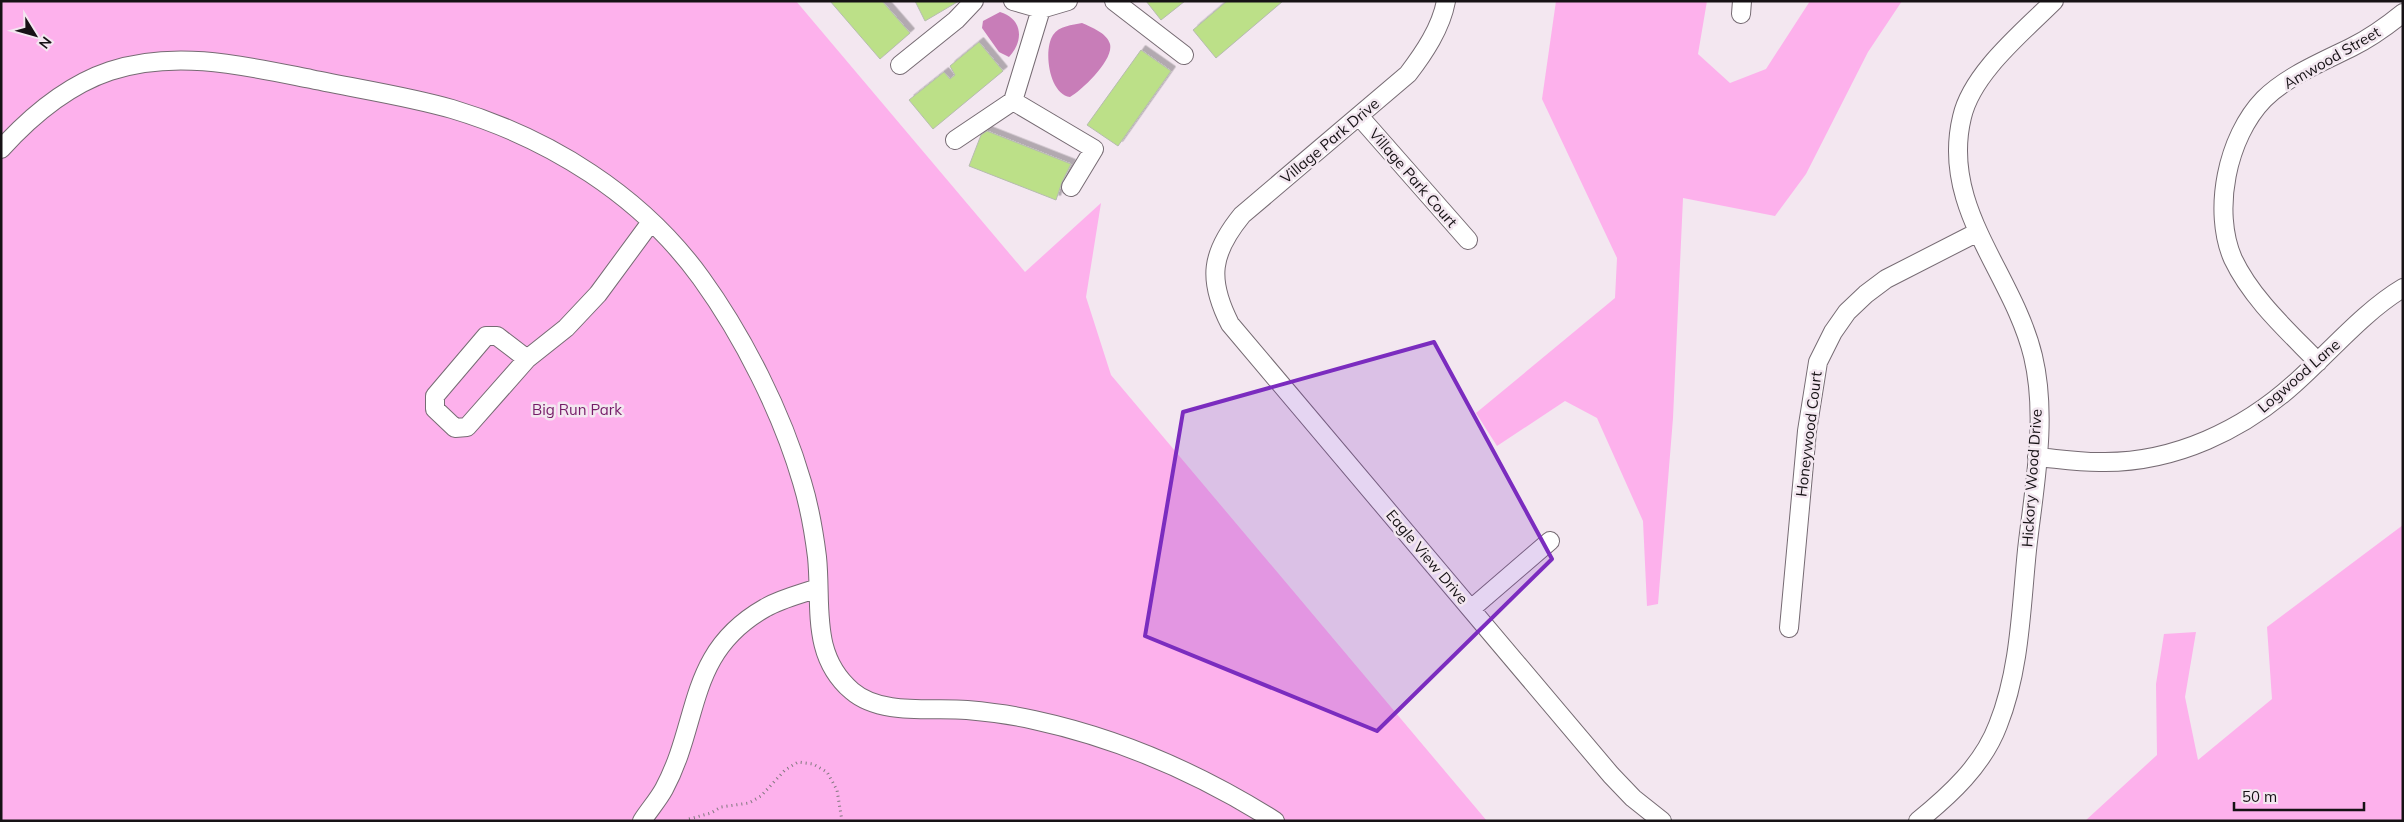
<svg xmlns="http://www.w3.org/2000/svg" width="2404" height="822" font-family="Mulish,sans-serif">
  <defs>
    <filter id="shadow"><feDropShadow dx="4.5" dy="-4.5" stdDeviation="0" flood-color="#0004"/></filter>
  </defs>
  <rect width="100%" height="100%" fill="#f3e7f0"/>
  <path fill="#fdb1ec" d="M1,1H796L1025,272L1101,203L1086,297L1111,375L1487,821H1Z
    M1556,1H1707L1698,54L1730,83L1766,69L1810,1H1902L1868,52L1806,174L1775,216L1683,198L1673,418L1658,604L1647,606L1643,521L1597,418L1565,401L1497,446L1476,413L1615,298L1617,258L1542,99Z
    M2403,525V821H2085L2157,755L2156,684L2164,634L2196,632L2185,697L2198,760L2272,699L2267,627Z"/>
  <path fill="#c87db8" d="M1000,12C1023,19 1024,41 1009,57L999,52L982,28L983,21Z
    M1082,23C1091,27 1107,33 1110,44C1114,60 1082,90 1070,97C1049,94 1043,50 1053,35C1059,26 1072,25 1082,23Z"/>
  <path fill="#bce088" stroke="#b6bcaf" filter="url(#shadow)" d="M830,1H882L910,33L880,59Z
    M915,1H959L925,21Z
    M1146,1H1185L1161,20Z
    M1227,1H1283L1216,58L1193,30Z
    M979,42L1003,71L933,129L909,100L944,72L950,79L955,75L950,66Z
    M1141,50L1171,71L1118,146L1087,125Z
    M987,131L1071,164L1062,182L1056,200L969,166L981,135Z"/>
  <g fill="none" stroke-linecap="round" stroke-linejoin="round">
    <defs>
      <path id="minor" d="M1013,1L1041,9L1068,1
        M1114,1L1184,55
        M1446,1C1441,28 1424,53 1408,74L1242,215C1211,253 1207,279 1230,324L1611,775L1633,798L1662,821
        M1741,14L1742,1
        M900,65L956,20L974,1
        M1013,101L1094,149L1071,187
        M1359,116L1468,240
        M955,140L1013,101L1041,9
        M1,149C30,117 68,85 110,71C176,49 246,66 311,79C358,89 407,96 452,109C549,138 641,195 701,278C743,336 782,413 802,482C809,505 814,533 817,557C822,605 810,655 852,691C881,716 932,707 967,710C989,712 1013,715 1034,720C1122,739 1199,773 1275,821
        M527,359L497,336H486L435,396V409L455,428L467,427L527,359L566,328L598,294L651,222
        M2318,362C2288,331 2252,299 2233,259C2212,211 2227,137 2264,99C2287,76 2324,61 2352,47C2370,38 2387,26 2403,13
        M2037,457C2059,459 2083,463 2105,462C2175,462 2243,430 2294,384C2328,354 2364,311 2403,288
        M1471,609L1550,541
        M1789,628L1807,431L1818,362L1833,332L1847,312L1866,294L1886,279L1978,232
        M642,821C649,810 658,800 664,789C701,720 686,653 765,608C780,599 801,594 818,588
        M1918,821C1950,795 1983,765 1998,725C2020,670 2021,609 2027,550C2034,487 2048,419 2033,356C2013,273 1940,208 1962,117C1972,73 2023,32 2054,1"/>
    </defs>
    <use href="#minor" stroke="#766b73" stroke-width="20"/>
    <path stroke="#80787e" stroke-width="3" stroke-dasharray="1 4" stroke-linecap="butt" d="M689,819L711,813L721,807L749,803L761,796L785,770L798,762L813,764L827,772L837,790L842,821"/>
    <use href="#minor" stroke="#fff" stroke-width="18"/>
  </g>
  <path fill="#7b2cbf" fill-opacity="0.2" stroke="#7b2cbf" stroke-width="4" stroke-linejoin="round" d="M1434,342L1552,559L1377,731L1145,636L1183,412Z"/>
  <g text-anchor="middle" stroke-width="5" stroke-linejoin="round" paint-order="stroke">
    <g font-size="15" fill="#161215" stroke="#f3e7f0">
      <text transform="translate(2332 58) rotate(-30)" y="5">Amwood Street</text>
      <text transform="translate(1330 141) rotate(-40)" y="5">Village Park Drive</text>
      <text transform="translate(1413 178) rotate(49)" y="5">Village Park Court</text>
      <text transform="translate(2299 376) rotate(-41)" y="5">Logwood Lane</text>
      <text transform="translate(1809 434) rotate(-83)" y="5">Honeywood Court</text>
      <text transform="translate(2032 478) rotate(-86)" y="5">Hickory Wood Drive</text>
      <text transform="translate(1427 557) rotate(50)" y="5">Eagle View Drive</text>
    </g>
    <g font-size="15" fill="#741b67" stroke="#f3e7f0">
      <text x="577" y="415">Big Run Park</text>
    </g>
  </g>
  <rect width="2404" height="822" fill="none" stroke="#161215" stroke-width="5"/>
  <g transform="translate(35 35) rotate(127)" stroke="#f3e7f0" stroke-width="4" paint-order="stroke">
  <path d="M0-4L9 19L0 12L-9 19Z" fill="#161215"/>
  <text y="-8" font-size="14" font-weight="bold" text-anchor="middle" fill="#161215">N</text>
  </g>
  <path d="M2234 802v8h130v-8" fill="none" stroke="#161215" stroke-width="2.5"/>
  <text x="2242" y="802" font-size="15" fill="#161215" stroke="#f3e7f0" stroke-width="4" paint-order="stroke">50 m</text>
</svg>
